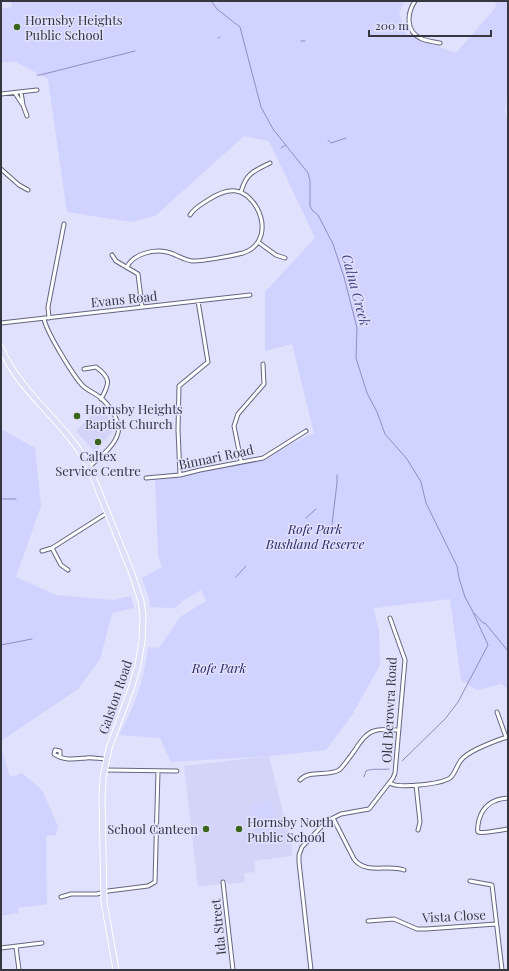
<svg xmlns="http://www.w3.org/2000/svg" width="509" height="971" font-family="'Playfair Display',serif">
  <rect width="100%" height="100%" fill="#e0e1fd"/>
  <path fill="#d3d4f7" d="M101,406L110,420L112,432L95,452L76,431Z
    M269,756L292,848V856L254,861L255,872L244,873L245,882L228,884L227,881L221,883V884L198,887L184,766Z"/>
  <path fill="#d0d2ff" d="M11,1H405L399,13L407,35L456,53L496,7L495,1H508V91L505,112L508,118V689L501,684L477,690L461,680L450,599L373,608L379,631L380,665L352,715L326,750L269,756L171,762L160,738L119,735C134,708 145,678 148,647L159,648L180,617L206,601L201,590L184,600L175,608L150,607L149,598L142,578L162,567L158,555L155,478L263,458L314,433L292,344L265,351V292L315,238L269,141L244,136L155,216L131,222L67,212L48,79L16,62H1V9L12,7Z
    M1,429L35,448L41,506L16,577L56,595L112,600L131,596L134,608L116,612L112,614L100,659L78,689L1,741Z
    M1,748L10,777L22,773L42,790L58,826L56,835L46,836L47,904L18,908V913L1,916Z
    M271,801L279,840L258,844L250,805Z"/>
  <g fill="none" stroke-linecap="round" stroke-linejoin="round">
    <path stroke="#8e8ec4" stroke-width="1" d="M211,1L217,9L240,27L261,107L273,129L308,173L310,181V206L312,210L318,215L333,244L344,277L357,328L356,358L367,393L377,412L385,434L407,459L421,482L426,503L457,566L459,578L465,597
      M218,38L220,37
      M301,41H305
      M37,75H40L135,51
      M328,140L331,143L346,138
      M281,148L286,145
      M1,499H16
      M306,518L316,509
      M332,524L337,483V475
      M236,577L246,566
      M465,597L472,610
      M474,613L483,623H485L508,651
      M1,645L32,639
      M402,761L445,719L458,702L488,645L472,610
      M364,777L366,771C373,768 381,770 389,769"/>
    <defs>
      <path id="street" d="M415,1C407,13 405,32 422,39C427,41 434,42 440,43
        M21,92L23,105L27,116
        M15,93L22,104
        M1,94L37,90
        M1,169L19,185L28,190
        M241,192C246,173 254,171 270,163
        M258,242L276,255L285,258
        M112,255L116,261L138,274L142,307
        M127,267C133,254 153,249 167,252C176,254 183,260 192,261C205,261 231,256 243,253C264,246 266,225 257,208C244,186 228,187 208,200C202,204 194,208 190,215
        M44,318C45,330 74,377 83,386C89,391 96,394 101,398C109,405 121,421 118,433C115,446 99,458 89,467
        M49,318L48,307L64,224
        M1,323L250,295
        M84,369L96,367C111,378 110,383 101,399
        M241,461L234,426L238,414L264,384L263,364
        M180,475L178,430L179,386L208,362L198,301
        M146,478L180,475L200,470L263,458L306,431
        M42,551L52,548
        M68,570L61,565L52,548L107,513
        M497,712L506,737
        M60,757V751L55,750L54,754C64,761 75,759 86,758C92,757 100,759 106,759
        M104,770L177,771
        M300,780C310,769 328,777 339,770C343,767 346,762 349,758C356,750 363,734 374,731C381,728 391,730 399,730
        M390,783C398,789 441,784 450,778C456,773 457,763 463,758C471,750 497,740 508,737
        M416,785L420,822L418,830
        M508,798C493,799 483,805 479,820C478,824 477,828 478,832C482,834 501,830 508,829
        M333,818L354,859C366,875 388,864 404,870
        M470,881L492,885L502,970
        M223,882L233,970
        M61,897L71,894H97L108,891L148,886L155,882L158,771
        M368,921L394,919L417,929H426L496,924
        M16,947L19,970
        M1,948L42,943
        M311,970L299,862V855L302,847L325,823L333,818L341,814L369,809L393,778L395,773L405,660L390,618"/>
      <path id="primary" d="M1,348C20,394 67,423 89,467L131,571L141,601L143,615L142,641L138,665L131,689L109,748L103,778L102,798L104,902L116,970"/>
    </defs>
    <use href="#street" stroke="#64657e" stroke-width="5"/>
    <use href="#primary" stroke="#fff" stroke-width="7"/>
    <use href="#street" stroke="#fff" stroke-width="3"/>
    <use href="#primary" stroke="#dedff8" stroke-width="5"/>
  </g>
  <g fill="#3d641d" stroke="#e0e1fd" stroke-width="1.5">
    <circle cx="17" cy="27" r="4"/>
    <circle cx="77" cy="416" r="4"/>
    <circle cx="98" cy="442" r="4"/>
    <circle cx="206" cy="829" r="4"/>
    <circle cx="239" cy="829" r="4"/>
  </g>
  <g text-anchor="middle" stroke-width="3" stroke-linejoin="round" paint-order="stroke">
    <g font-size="13" fill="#363641" stroke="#e0e1fd" text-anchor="start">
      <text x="25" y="25">Hornsby Heights<tspan x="25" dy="15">Public School</tspan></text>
      <text x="85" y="414">Hornsby Heights<tspan x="85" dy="15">Baptist Church</tspan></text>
      <text x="98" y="461" text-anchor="middle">Caltex<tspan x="98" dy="15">Service Centre</tspan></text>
      <text x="247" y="827">Hornsby North<tspan x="247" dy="15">Public School</tspan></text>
      <text x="198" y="834" text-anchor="end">School Canteen</text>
    </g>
    <g font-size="13" fill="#363641" stroke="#e0e1fd">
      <text transform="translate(124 299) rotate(-6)" y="5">Evans Road</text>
      <text transform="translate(216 457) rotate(-12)" y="5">Binnari Road</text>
      <text transform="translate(115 697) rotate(-71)" y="5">Galston Road</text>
      <text transform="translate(389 710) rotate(-87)" y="5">Old Berowra Road</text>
      <text transform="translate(454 916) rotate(-3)" y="5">Vista Close</text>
      <text transform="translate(218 927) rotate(-96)" y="5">Ida Street</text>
    </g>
    <g font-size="13" font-style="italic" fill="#2f2869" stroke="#e0e1fd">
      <text x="315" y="534">Rofe Park<tspan x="315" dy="15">Bushland Reserve</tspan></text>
      <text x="219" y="673">Rofe Park</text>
    </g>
    <g font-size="14" font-style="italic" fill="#444083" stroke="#e0e1fd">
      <text transform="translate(356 290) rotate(75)" y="5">Calna Creek</text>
    </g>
  </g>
  <rect width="509" height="971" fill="none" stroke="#363641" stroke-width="4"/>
  <path d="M369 30v6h122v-6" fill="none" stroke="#363641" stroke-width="2"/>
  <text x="375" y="30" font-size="12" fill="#363641" stroke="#e0e1fd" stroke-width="3" paint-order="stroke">200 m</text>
</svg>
